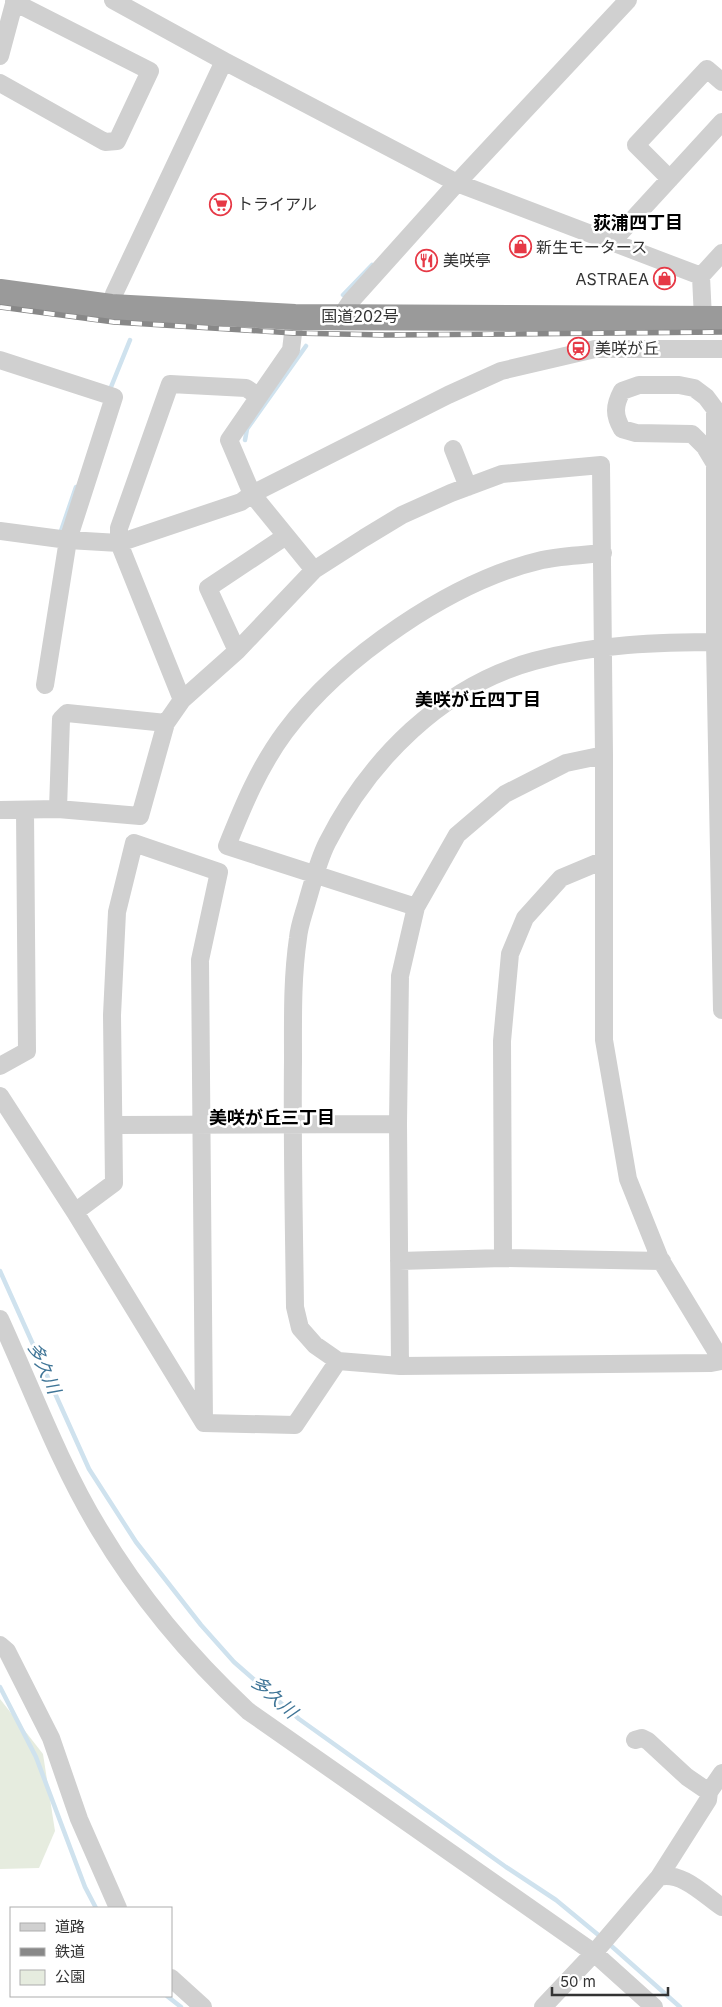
<svg xmlns="http://www.w3.org/2000/svg" width="722" height="2007" font-family="Inter,'Noto Sans JP',sans-serif">
  <rect width="100%" height="100%" fill="#fff"/>
  <path fill="#e6ecdf" d="M0,1699L43,1754L55,1831L39,1868L0,1869Z"/>
  <g fill="none" stroke-linecap="round" stroke-linejoin="round">
    <path stroke="#cfe2ee" stroke-width="4.5" d="M343,295L372,265
      M109,392L130,340
      M245,440L247,429L306,346
      M61,531L76,487
      M0,1271L89,1469L136,1542L201,1625L234,1662L299,1719L506,1867L556,1900L602,1938
      M0,1687L36,1757L85,1887L96,1908
      M608,1943L680,2007
      M167,1996L181,2007"/>
    <path stroke="#d0d0d0" stroke-width="18" d="M113,0L224,61
      M0,56L15,0
      M0,83L105,142L117,141L150,71L14,2
      M670,179L636,145L707,69L722,82
      M611,243L722,122
      M701,276L722,253
      M111,307L114,294L224,61L457,183L701,276L703,319
      M341,316L351,301L457,183L628,0
      M295,317L291,350L229,440L252,494L314,570
      M0,360L114,397L68,540L45,685
      M453,449L468,487
      M717,467L705,447L692,434L636,433L622,429C614,415 614,406 622,391L639,385H679L694,388L706,397L715,409V642L722,1010
      M0,531L68,540L119,543L241,502L252,494L448,395L501,371L595,349H722
      M722,642C659,642 595,644 534,661C442,686 369,760 327,843C318,861 313,882 307,902C304,913 299,926 298,938C292,979 293,1020 293,1061C292,1143 294,1225 295,1307L300,1328L315,1345L338,1361L400,1366L710,1363L722,1361
      M237,651L208,588L286,536
      M182,700L119,543V528L170,384L246,388L258,396
      M58,809L61,719L67,713L166,723
      M0,810L58,809L140,816L166,723L182,700L237,651L314,570L364,538L402,515L451,493L502,474L601,465L604,755V1040L628,1179L660,1259L722,1361
      M416,907L227,846C243,806 259,767 285,732C341,657 452,581 542,560C561,556 583,555 603,553
      M0,1066L27,1051L25,811
      M0,1096L75,1212L204,1423L295,1425L338,1361
      M115,1125L398,1124
      M75,1212L114,1183L112,1015L117,912L134,843L219,872L200,960L204,1423
      M503,1258L502,1041L510,954L525,918L561,878L604,860
      M399,1261L503,1258L662,1261
      M0,1319C32,1389 59,1463 99,1529C139,1596 191,1658 248,1711L594,1953L654,2007
      M400,1366L398,1124L400,976L416,907L457,835L505,794L566,763L604,755
      M0,1645L7,1651L51,1738L79,1819L118,1908
      M635,1740L642,1738L648,1741L687,1777L709,1792L708,1800L659,1877
      M709,1792L722,1773
      M171,1978L203,2007
      M543,2007L594,1953L659,1877C682,1871 704,1895 722,1907"/>
    <path stroke="#9a9a9a" stroke-width="26" d="M0,292L111,307L295,317L722,319"/>
    <defs>
      <path id="rail" d="M0,307L114,322L293,333L386,335L722,332"/>
    </defs>
    <use href="#rail" stroke="#888" stroke-width="5.5"/>
    <use href="#rail" stroke="#fff" stroke-width="4" stroke-dasharray="11" stroke-linecap="butt"/>
  </g>
  <defs>
    <symbol id="supermarket-ring" viewBox="-11 -11 22 22"><circle r="9.5" fill="#fff" stroke="#e63946" stroke-width="1.5"/><path d="M-6-5.5h2.5l.6 2H6L4.5 2H-2.5L-4.4-4H-6ZM-1.5 3.2a1.3 1.3 0 1 0 .1 0ZM3 3.2a1.3 1.3 0 1 0 .1 0Z" fill="#e63946"/></symbol>
    <symbol id="shop-ring" viewBox="-11 -11 22 22"><circle r="9.5" fill="#fff" stroke="#e63946" stroke-width="1.5"/><path d="M-5-2.5h2.3a2.7 3.5 0 0 1 5.4 0H5L5.5 6h-11ZM-1.5-2.5h3a1.5 2.3 0 0 0-3 0Z" fill="#e63946"/></symbol>
    <symbol id="restaurant-ring" viewBox="-11 -11 22 22"><circle r="9.5" fill="#fff" stroke="#e63946" stroke-width="1.5"/><path d="M-5-6h1v4h1v-4h1v4h1v-4h1v5L-1.5 .5V6h-2V.5L-5-1ZM5-6V6H3V1.5H1.5Q1.5-4 5-6Z" fill="#e63946"/></symbol>
    <symbol id="station-ring" viewBox="-11 -11 22 22"><circle r="9.5" fill="#fff" stroke="#e63946" stroke-width="1.5"/><path d="M-3-6H3Q5-6 5-4V2Q5 4 3 4L4.5 6H3L1.5 4h-3L-3 6H-4.5L-3 4Q-5 4-5 2V-4Q-5-6-3-6ZM-3.5-4v3h7v-3ZM-3.5 1v1.5H-2V1ZM2 1v1.5H3.5V1Z" fill="#e63946"/></symbol>
  </defs>
  <g fill-rule="evenodd">
    <use href="#supermarket-ring" x="208" y="192" width="25" height="25"/>
    <use href="#shop-ring" x="508" y="234" width="25" height="25"/>
    <use href="#restaurant-ring" x="414" y="248" width="25" height="25"/>
    <use href="#shop-ring" x="652" y="266" width="25" height="25"/>
    <use href="#station-ring" x="566" y="336" width="25" height="25"/>
  </g>
  <g text-anchor="middle" stroke-width="5" stroke-linejoin="round" paint-order="stroke">
    <g font-size="16" fill="#333" stroke="#fff" text-anchor="start">
      <text x="237" y="210">トライアル</text>
      <text x="536" y="253">新生モータース</text>
      <text x="443" y="266">美咲亭</text>
      <text x="649" y="285" text-anchor="end">ASTRAEA</text>
      <text x="595" y="354">美咲が丘</text>
    </g>
    <g font-size="16" fill="#333" stroke="#fff">
      <text x="360" y="322">国道202号</text>
    </g>
    <g font-size="18" font-weight="bold" fill="#000" stroke="#fff">
      <text x="638" y="229">荻浦四丁目</text>
      <text x="478" y="706">美咲が丘四丁目</text>
      <text x="272" y="1124">美咲が丘三丁目</text>
    </g>
    <g font-size="18" font-style="italic" fill="#3f7597" stroke="#fff">
      <text transform="translate(44 1368) rotate(66)" y="6">多久川</text>
      <text transform="translate(274 1697) rotate(41)" y="6">多久川</text>
    </g>
  </g>
  <rect x="10" y="1907" width="162" height="90" fill="#ffffff" stroke="#adadad"/>
  <rect x="20" y="1923" width="25" height="8" fill="#d0d0d0" stroke="#adadad"/>
  <text x="55" y="1932" font-size="15" fill="#333333">道路</text>
  <rect x="20" y="1948" width="25" height="8" fill="#888888" stroke="#adadad"/>
  <text x="55" y="1957" font-size="15" fill="#333333">鉄道</text>
  <rect x="20" y="1970" width="25" height="15" fill="#e6ecdf" stroke="#adadad"/>
  <text x="55" y="1982" font-size="15" fill="#333333">公園</text>
  <path d="M552 1987v8h116v-8" fill="none" stroke="#333333" stroke-width="2.5"/>
  <text x="560" y="1987" font-size="15" fill="#333333" stroke="#ffffff" stroke-width="4" paint-order="stroke">50 m</text>
</svg>
